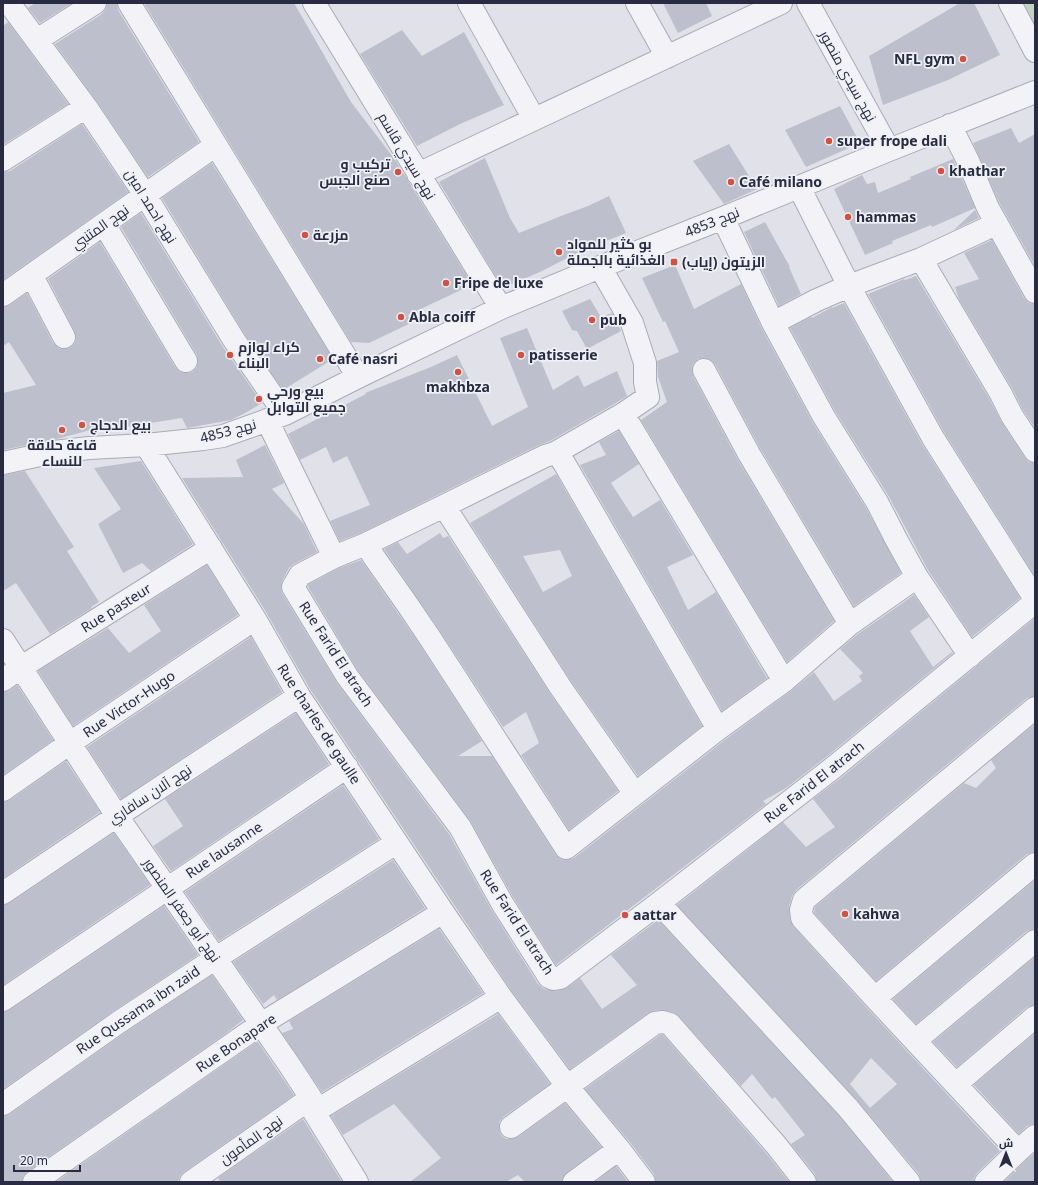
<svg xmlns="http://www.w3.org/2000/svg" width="1038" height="1185" font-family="'Noto Sans',Cairo,sans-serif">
  <rect width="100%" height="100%" fill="#e0e1e9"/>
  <path fill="#c1d3c1" d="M1013,3H1035V44Z"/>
  <path fill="#bdbfcc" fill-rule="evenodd" d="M35,3H72L40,23L28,8Z
    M107,3H117L118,10L199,142L148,177L96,100L55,44L102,14L106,9Z
    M144,3H294L351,102L396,161L470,281L463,289L408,315L413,322L369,343L351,342Z
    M663,3H706L712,16L678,33Z
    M960,3H974L1000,55L948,80L883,105L869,56Z
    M8,22L68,104L3,145V26Z
    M402,30L422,56L464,32L504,105L460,124L417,146L360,54Z
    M840,106L860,143L806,167L785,130Z
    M82,124L128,192L3,280V172L10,171Z
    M1011,128L1019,143L1035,134V266L999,202L973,143Z
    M729,144L757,189L724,204L693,161Z
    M485,158L510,218L519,233L561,216L588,206L609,196L626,233L581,251L542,271L503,288L439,182Z
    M953,159L975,208L932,227L931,225L892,241L893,243L865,255L834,189L862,175L867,184L875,182L878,193L911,179L910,177Z
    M212,163L333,359L283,390L244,333L162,198Z
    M975,210L979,218L954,230Z
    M141,213L223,347L262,403L247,412L231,420L187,428L182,418L125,427L94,429L57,439L3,450V393L36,385L9,342L3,346V307L10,305L27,293L53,343L58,348L63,349L70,348L75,343L76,338L75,332L48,279L100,242L175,367L180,372L186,373L192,372L197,367L198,361L197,355L121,227Z
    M765,222L790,267H789L801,294L779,306L744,232Z
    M992,240L1024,298L1029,303L1035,304V428L1023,410L1012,388L959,299L955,287L979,279L964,253Z
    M675,265L694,309L741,284L762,329L813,423L866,508L901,573L854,606L760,448L715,364L711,360L705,358L698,359L693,364L692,369L693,376L738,460L834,621L787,662L641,420L667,402L658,377L657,361L679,352L665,321L663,322L642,278Z
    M916,276L990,400L1002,423L1025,458L1029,462L1035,463V576L944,432L868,294L904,279L905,280Z
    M590,299L601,317L612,313L621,331L587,349L577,331L572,330L562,311Z
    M844,303L922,444L1020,598L972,637L928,570L888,495L835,411L790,328L811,317L812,318L832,307V308Z
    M527,328L553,390L578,375L584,387L617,371L627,396L616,403L550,441L539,445L361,533L340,541L330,521L370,505L347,456L333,463L326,447L300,460L288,434L366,394L365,393L431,367L457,355L492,426L528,407L500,338Z
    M619,431L639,464L611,483L633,517L660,500L693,555L667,567L688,610L716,592L767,678L722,711L580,465L606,455L599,442Z
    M265,445L284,483L272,489L304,524L317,552L294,564L289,568L282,581L281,588L282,593L337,683L449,834L491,909L538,984L544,989L556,991L567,988L580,978L602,1009L637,985L611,955L658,920L839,1116L893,1182H817L815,1174L791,1144L805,1135L775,1097L772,1099L752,1074L741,1086L679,1016L673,1012L661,1010L653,1011L648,1013L570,1069L511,990L310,689L266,612L182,478L243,477L236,460Z
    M141,461L193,544L151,571L142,563L123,573L98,524L121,509L94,468Z
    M25,471L74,547L67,551L99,602L91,607L92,608L50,634L16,583L3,591V475Z
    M556,474L702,726L638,776L571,681L470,523ZM560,550L572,576L543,592L523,556Z
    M440,533L443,538L448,536L551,695L618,791L569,830L521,755L539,743L526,712L503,727L440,631L384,549L398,542L407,554Z
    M361,560L420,645L482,741L458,756H492L556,855L560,859L567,860L574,858L726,739L791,691L814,672L834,701L862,681L859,676L863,673L840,649L858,634L914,595L929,617L910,631L933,667L952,652L953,653L826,757L786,788L763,801L766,804L556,965L513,897L470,820L357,669L308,587L309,584L339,568Z
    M207,565L238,615L73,726L38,671L108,628L129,653L161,631L144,605Z
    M1035,618V696L1027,698L796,890L792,896L789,906L790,920L793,926L866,1007L1000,1151L977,1173L974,1178V1182H921L919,1174L857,1100L677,905L783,822L806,847L835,827L813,799L842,777ZM871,1058L897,1084L870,1108L850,1084Z
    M251,637L282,692L121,799L87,747Z
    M17,685L53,740L3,775V692L10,690Z
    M296,713L329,764L171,871L153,846L183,826L165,799Z
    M1035,724V852L1027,854L876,981L814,913L815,907L964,783L976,788L996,768L991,760Z
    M66,761L100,812L3,878V802L10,800Z
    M343,785L379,839L219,941L185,892Z
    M114,833L150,885L3,985V905L10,903Z
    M393,860L425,908L277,1000L274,995L263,1004L233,962Z
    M1035,880V929L1027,931L916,1024L893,999Z
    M164,906L198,955L112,1012L3,1089V1012L10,1010Z
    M439,929L483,993L322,1092L282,1033L293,1029L289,1021Z
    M1035,957V1005L1027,1007L957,1067L933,1042Z
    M212,975L243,1020L225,1034L27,1172L23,1176L22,1182H3V1116L10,1114L126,1032Z
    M498,1014L550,1084L503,1117L499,1122V1128L501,1135L506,1139H512L518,1137L565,1103L601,1147L567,1172L563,1177L562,1182H525L518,1175L506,1182H410L441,1158L394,1104L343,1135L331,1116Z
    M1035,1033V1124H1032L1027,1126L1019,1134L974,1085Z
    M660,1035H663L766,1153L789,1182H656L654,1174L629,1141L585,1089Z
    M258,1042L294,1095L184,1172L180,1176L179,1180L176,1182H56L255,1043Z
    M303,1119L342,1182H221L218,1178Z
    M1035,1153V1182H1004L1026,1160Z
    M616,1166L628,1182H595Z"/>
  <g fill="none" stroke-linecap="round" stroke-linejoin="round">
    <defs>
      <path id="minor" d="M9,3L86,107L119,156L145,195L234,340L285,414
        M129,3L358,377
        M314,3L501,308
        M469,3L534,119
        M637,3L667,57
        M808,3L889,150
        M1010,3L1035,51
        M37,40L95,3
        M950,125L969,163L988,208L1035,292
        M3,160L86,107
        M418,174L781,3
        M799,187L849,286L933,438L1035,599
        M723,218L773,323L824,417L877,502L896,539L917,577L970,656
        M104,224L186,361
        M921,259L1001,394L1012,416L1035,451
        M600,267L632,323L645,363V382L648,397L623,414L784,681
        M32,276L64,337
        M3,295L216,145
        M773,323L817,300L849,286L921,259L996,224
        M704,370L749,454L850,624
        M267,420L334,557L300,575L293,587L347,676L460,827L502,903L549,977L554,979L560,978L659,903L834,767L1035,602
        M146,445L255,619L299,696L443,912L501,997L567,1086L619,1149L644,1182
        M555,453L560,457L564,463L718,729
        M3,463L54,452L89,448L146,445L203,439L223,436L285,414L358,377L501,308L600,267L723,218L889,150L1035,92
        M444,506L561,688L635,794
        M366,544L444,506L545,456L555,453L623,414
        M334,557L366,544L374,557L407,604L430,638L566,848L718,729L784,681L850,624L917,577
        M3,640L117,816L288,1063L311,1098L314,1112L357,1182
        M3,680L20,668L211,548
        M3,790L70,743L255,619
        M3,893L117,816L299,696
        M659,903L848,1108L909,1182
        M875,998L1035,864
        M3,1000L347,767
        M916,1040L1035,941
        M956,1084L1035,1017
        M3,1104L119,1022L216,958L396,843
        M314,1112L501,997
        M511,1127L655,1023L663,1022L670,1024L776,1145L805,1182
        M1018,1151L875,998L802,918L801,910L804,900L1035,708
        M34,1182L261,1024L443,912
        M191,1182L311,1098
        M574,1182L619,1149
        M986,1182L1018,1151L1035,1136"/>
    </defs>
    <use href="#minor" stroke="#a9aab7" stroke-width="24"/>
    <use href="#minor" stroke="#f3f3f7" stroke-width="22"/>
  </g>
  <g fill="#d05243" stroke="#eff1f7" stroke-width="1.5">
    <circle cx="963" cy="59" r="4"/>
    <circle cx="829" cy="141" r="4"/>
    <circle cx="941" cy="171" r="4"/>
    <circle cx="398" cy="172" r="4"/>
    <circle cx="731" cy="182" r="4"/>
    <circle cx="848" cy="217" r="4"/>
    <circle cx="305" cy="235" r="4"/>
    <circle cx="559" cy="252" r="4"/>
    <rect x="670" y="258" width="8" height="8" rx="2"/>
    <circle cx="446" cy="283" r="4"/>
    <circle cx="401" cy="317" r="4"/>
    <circle cx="592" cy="320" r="4"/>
    <circle cx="230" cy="355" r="4"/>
    <circle cx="521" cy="355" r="4"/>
    <circle cx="320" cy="359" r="4"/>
    <circle cx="458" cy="372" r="4"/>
    <circle cx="259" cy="399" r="4"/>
    <circle cx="82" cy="425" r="4"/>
    <circle cx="62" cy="430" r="4"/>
    <circle cx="845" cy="914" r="4"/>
    <circle cx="625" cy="915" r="4"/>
  </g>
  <g text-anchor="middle" stroke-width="3.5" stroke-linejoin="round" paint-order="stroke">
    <g font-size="14" font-weight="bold" fill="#282b41" stroke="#eff1f7" text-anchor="start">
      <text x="955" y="64" text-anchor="end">NFL gym</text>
      <text x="837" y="146">super frope dali</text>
      <text x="390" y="169" text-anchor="end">تركيب و<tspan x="390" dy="16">صنع الجبس</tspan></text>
      <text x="949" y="176">khathar</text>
      <text x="739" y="187">Café milano</text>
      <text x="856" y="222">hammas</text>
      <text x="313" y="240">مزرعة</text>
      <text x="567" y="249">بو كثير للمواد<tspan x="567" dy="16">الغذائية بالجملة</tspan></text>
      <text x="682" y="267">الزيتون (إياب)</text>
      <text x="454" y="288">Fripe de luxe</text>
      <text x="409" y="322">Abla coiff</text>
      <text x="600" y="325">pub</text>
      <text x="238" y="352">كراء لوازم<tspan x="238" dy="16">البناء</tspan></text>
      <text x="529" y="360">patisserie</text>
      <text x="328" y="364">Café nasri</text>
      <text x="458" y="392" text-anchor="middle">makhbza</text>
      <text x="267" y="396">بيع ورحي<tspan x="267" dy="16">جميع التوابل</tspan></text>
      <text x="90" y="430">بيع الدجاج</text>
      <text x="62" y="450" text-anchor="middle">قاعة حلاقة<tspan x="62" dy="16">للنساء</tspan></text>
      <text x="853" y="919">kahwa</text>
      <text x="633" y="920">aattar</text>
    </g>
    <g font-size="14" fill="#282b41" stroke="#eff1f7">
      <text transform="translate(848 76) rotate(61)" y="5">نهج سيدي منصور</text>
      <text transform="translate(407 156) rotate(59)" y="5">نهج سيدي قاسم</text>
      <text transform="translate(151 206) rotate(58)" y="5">نهج احمد امين</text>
      <text transform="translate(712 222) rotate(-22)" y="5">نهج 4853</text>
      <text transform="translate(100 227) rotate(-35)" y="5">نهج المتنبي</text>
      <text transform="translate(228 431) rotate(-15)" y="5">نهج 4853</text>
      <text transform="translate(116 608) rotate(-32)" y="5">Rue pasteur</text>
      <text transform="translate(336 654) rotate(57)" y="5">Rue Farid El atrach</text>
      <text transform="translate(129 704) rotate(-34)" y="5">Rue Victor-Hugo</text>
      <text transform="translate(319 724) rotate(57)" y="5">Rue charles de gaulle</text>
      <text transform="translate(814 782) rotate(-38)" y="5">Rue Farid El atrach</text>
      <text transform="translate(150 794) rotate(-33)" y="5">نهج آلان سافاري</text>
      <text transform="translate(224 850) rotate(-34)" y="5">Rue lausanne</text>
      <text transform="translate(182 910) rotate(55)" y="5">نهج أبو جعفر المنصور</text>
      <text transform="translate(517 922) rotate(57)" y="5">Rue Farid El atrach</text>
      <text transform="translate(138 1010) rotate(-34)" y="5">Rue Qussama ibn zaid</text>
      <text transform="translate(236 1043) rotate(-34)" y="5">Rue Bonapare</text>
      <text transform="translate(251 1140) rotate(-35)" y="5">نهج المأمون</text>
    </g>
  </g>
  <rect width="1038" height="1185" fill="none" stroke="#282b41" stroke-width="8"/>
  <g transform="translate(1006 1153)" stroke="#eff1f7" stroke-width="3" paint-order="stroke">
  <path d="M0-3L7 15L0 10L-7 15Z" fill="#282b41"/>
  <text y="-6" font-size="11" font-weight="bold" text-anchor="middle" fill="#282b41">ش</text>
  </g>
  <path d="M14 1165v6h66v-6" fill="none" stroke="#282b41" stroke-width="2"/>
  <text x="20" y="1165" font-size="12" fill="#282b41" stroke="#eff1f7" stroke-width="3" paint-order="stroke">20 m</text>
</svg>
